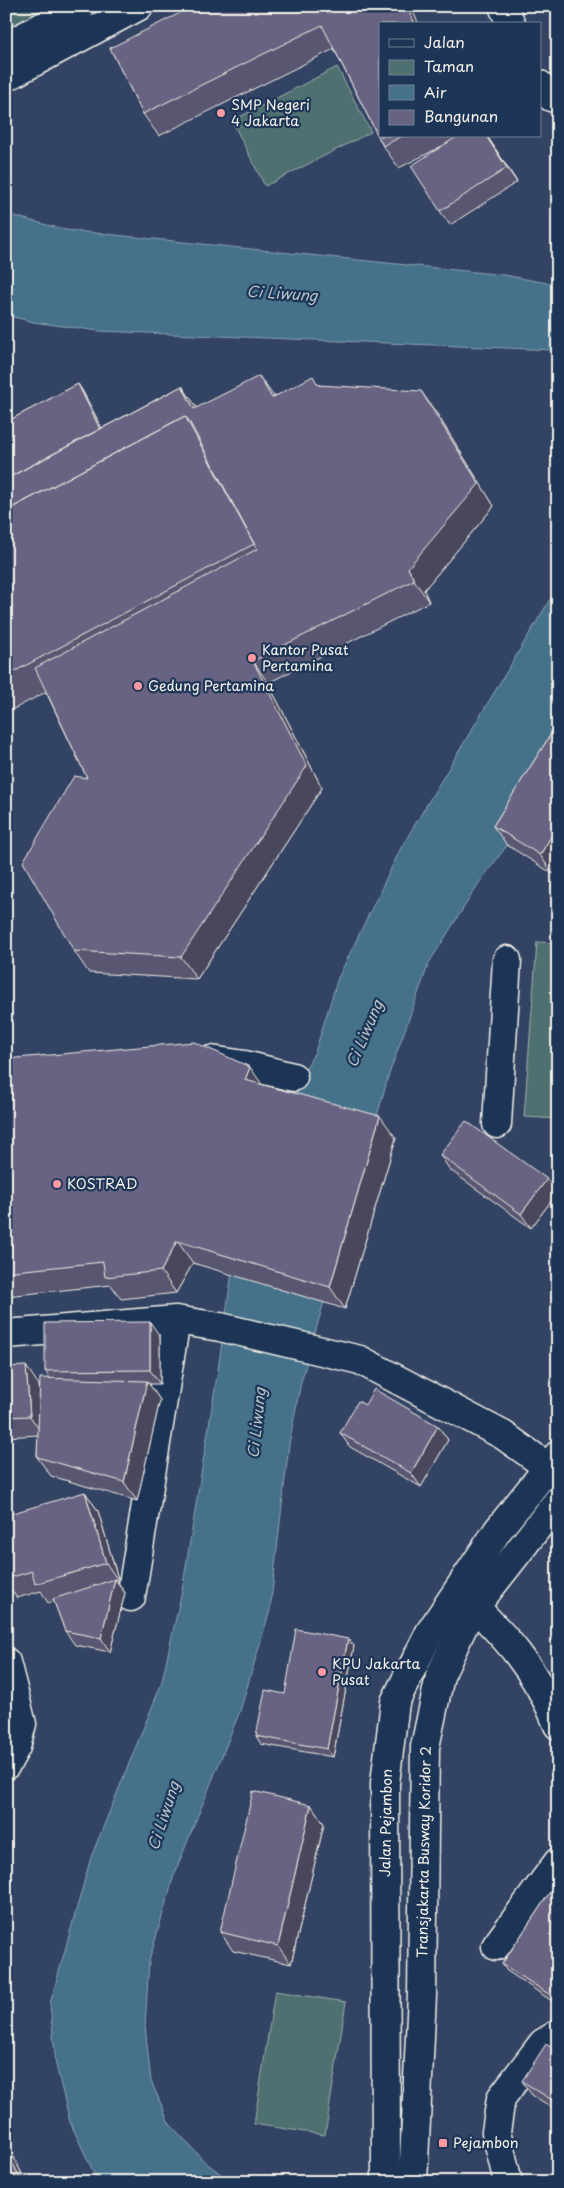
<svg xmlns="http://www.w3.org/2000/svg" width="564" height="2188" font-family="'Playpen Sans',sans-serif">
  <rect width="100%" height="100%" fill="#334364"/>
  <filter id="ink" filterUnits="userSpaceOnUse"><feTurbulence type="fractalNoise" baseFrequency=".02" numOctaves="2"/><feDisplacementMap in="SourceGraphic" scale="10" xChannelSelector="R" yChannelSelector="G"/><feConvolveMatrix kernelMatrix="1 2 1 2 8 2 1 2 1" color-interpolation-filters="sRGB"/></filter>
  <g filter="url(#ink)">
    <path fill="#4f7070" stroke="#a2b0ac" d="M6,6H75L6,41Z
      M337,67L371,132L265,186L232,121Z
      M537,942L558,943V1119L524,1117Z
      M275,1991L346,2002L325,2135L254,2124Z"/>
    <path fill="#45718a" stroke="#8ba4b0" d="M6,214L66,230L504,275L558,285V353L554,350L99,331L33,322L6,315Z
      M558,586V777L479,883L429,963L389,1074L301,1382L289,1444L270,1610L240,1711L174,1875L149,1961L145,2026L151,2081L169,2123L204,2161L231,2182H98L70,2122L56,2065L50,2004L91,1857L161,1685L182,1591L218,1370L246,1173L315,1052L338,978L402,846Z"/>
    <g fill="none" stroke-linecap="round" stroke-linejoin="round">
      <defs>
        <path id="minor" d="M503,6L511,24
          M6,46L81,6
          M540,85L551,97L558,99
          M211,1060L245,1065L293,1077
          M497,1124L507,960
          M6,1334L176,1320L220,1327L360,1360L503,1435L548,1467
          M462,1595C505,1635 536,1669 558,1725
          M131,1597L176,1320
          M6,1662L22,1724L16,1747L6,1765
          M496,1946L558,1862
          M413,2182L422,1995L425,1747L440,1676L465,1622L475,1607L558,1501
          M508,2182L496,2132L501,2098L543,2043L558,2034"/>
        <path id="major" d="M6,77L139,6
          M386,2182L385,1783L395,1702L430,1632L498,1530L558,1455"/>
      </defs>
      <use href="#minor" stroke="#f4f1e8" stroke-width="31"/>
      <use href="#major" stroke="#f4f1e8" stroke-width="31"/>
      <use href="#minor" stroke="#1d3557" stroke-width="28"/>
      <use href="#major" stroke="#1d3557" stroke-width="28"/>
    </g>
    <path fill="#595670" stroke="#f4f1e8" d="M410,6L380,136H487L517,182L450,225L440,211L442,146L399,168L383,146L334,49L159,136L143,114L110,48Z
      M78,384L83,392L102,428L182,386L197,408L274,396L319,385L437,414L494,506L424,590L429,602L268,683L322,788L197,979L89,973L74,951L87,778L46,692L6,713V422Z
      M558,723L553,874L507,845L493,826Z
      M6,1059L262,1085L396,1138L345,1309L193,1263L176,1293L121,1299L111,1285L6,1296Z
      M440,1155L547,1179L557,1193L531,1228L450,1170Z
      M160,1336V1384H149L160,1400L137,1501L51,1476L37,1457L38,1435L6,1437V1367L39,1385L40,1391L50,1378L45,1371Z
      M365,1405L438,1426L448,1440L421,1487L350,1447L340,1433Z
      M85,1492L98,1511L119,1582H118L125,1593L110,1652L75,1645L65,1631L54,1601L48,1603L41,1591L17,1598L6,1582V1579Z
      M348,1639L354,1646L333,1757L261,1744L256,1736L285,1694Z
      M311,1805L324,1824L291,1964L233,1951L220,1932Z
      M558,1880V2005L507,1971L502,1964Z
      M558,2052V2111L532,2095L522,2081Z
      M6,2146L11,2152L26,2182H6Z"/>
    <path fill="#48465b" stroke="#f4f1e8" d="M406,6H410L419,24H415Z
      M486,136H487L517,182L507,168Z
      M259,376L275,398H272Z
      M78,384L83,392L114,452L108,445Z
      M182,386L197,408L194,409Z
      M421,391L437,414L494,506L424,590L429,602L414,580L408,568Z
      M253,661L268,683L322,788L197,979L181,957Z
      M558,825V866L553,874L540,855Z
      M250,1067L265,1089L245,1080Z
      M380,1116L396,1138L345,1309L330,1287Z
      M547,1179L557,1193L531,1228L521,1214Z
      M177,1241L193,1263L176,1293L161,1271Z
      M150,1322L160,1336V1384L150,1370Z
      M26,1366L39,1385L43,1435L30,1416Z
      M147,1381L160,1400L137,1501L124,1482Z
      M438,1426L448,1440L421,1487L411,1473Z
      M85,1492L98,1511L119,1582L106,1563Z
      M115,1579L125,1593L110,1652L101,1638Z
      M348,1639L354,1646L333,1757L327,1749Z
      M311,1805L324,1824L291,1964L278,1946Z
      M6,2146L11,2152L26,2182H24L18,2174L6,2150Z"/>
    <path fill="#676482" stroke="#f4f1e8" d="M194,6H406L415,24H380V136H402L383,146L322,25L143,114L110,48Z
      M458,136H486L507,168L440,211L411,166Z
      M259,376L272,398L313,376L318,385L421,391L479,484L408,568L414,580L253,661L307,766L181,957L74,951L23,862L74,776L87,778L35,668L257,549L189,421L185,416L6,511V479L182,386L194,409Z
      M78,384L100,429L6,479V422Z
      M185,416L254,544L6,676V511Z
      M558,723V825L540,855L493,826Z
      M194,1042L250,1067L245,1080L380,1116L330,1287L177,1241L161,1271L105,1277L103,1262L6,1272V1059Z
      M466,1121L547,1179L521,1214L440,1155Z
      M150,1322V1370L45,1371V1323Z
      M26,1366L30,1416L6,1417V1367Z
      M40,1378L147,1381L124,1482L37,1457Z
      M374,1389L438,1426L411,1473L340,1433L358,1401L365,1405Z
      M85,1492L106,1563L35,1584L32,1571L6,1579V1515Z
      M115,1579L101,1638L65,1631L53,1599Z
      M296,1629L348,1639L327,1749L256,1736L265,1690L285,1694Z
      M253,1791L311,1805L278,1946L220,1932Z
      M558,1880V2000L502,1964Z
      M546,2044L558,2052V2104L522,2081Z
      M6,2150L18,2174L6,2180Z"/>
  </g>
  <g fill="#ff9aa2" stroke="#1d3557" stroke-width="2">
    <circle cx="221" cy="113" r="5"/>
    <circle cx="252" cy="658" r="5"/>
    <circle cx="138" cy="686" r="5"/>
    <circle cx="57" cy="1184" r="5"/>
    <circle cx="322" cy="1672" r="5"/>
    <rect x="438" y="2138" width="10" height="10" rx="2.5"/>
  </g>
  <g text-anchor="middle" stroke-width="4.5" stroke-linejoin="round" paint-order="stroke">
    <g font-size="14" fill="#f4f1e8" stroke="#1d3557" text-anchor="start">
      <text x="231" y="110">SMP Negeri<tspan x="231" dy="16">4 Jakarta</tspan></text>
      <text x="262" y="655">Kantor Pusat<tspan x="262" dy="16">Pertamina</tspan></text>
      <text x="148" y="691">Gedung Pertamina</text>
      <text x="67" y="1189">KOSTRAD</text>
      <text x="332" y="1669">KPU Jakarta<tspan x="332" dy="16">Pusat</tspan></text>
      <text x="453" y="2148">Pejambon</text>
    </g>
    <g font-size="14" fill="#f4f1e8" stroke="#1d3557">
      <text transform="translate(386 1823) rotate(-89)" y="5">Jalan Pejambon</text>
      <text transform="translate(424 1852) rotate(-89)" y="5">Transjakarta Busway Koridor 2</text>
    </g>
    <g font-size="15" font-style="italic" fill="#b7c4c7" stroke="#1d3557">
      <text transform="translate(282 294) rotate(4)" y="5">Ci Liwung</text>
      <text transform="translate(365 1034) rotate(-67)" y="5">Ci Liwung</text>
      <text transform="translate(257 1423) rotate(-84)" y="5">Ci Liwung</text>
      <text transform="translate(164 1816) rotate(-72)" y="5">Ci Liwung</text>
    </g>
  </g>
  <rect width="564" height="2188" fill="none" stroke="#1d3557" stroke-width="25"/>
  <rect x="12" y="12" width="539" height="2163" fill="none" stroke="#f4f1e8" stroke-width="2" filter="url(#ink)"/>
  <rect x="379" y="22" width="162" height="115" fill="#1d3557" stroke="#738091"/>
  <rect x="389" y="39" width="25" height="8" fill="#1d3557" stroke="#738091"/>
  <text x="424" y="48" font-size="15" fill="#f4f1e8">Jalan</text>
  <rect x="389" y="60" width="25" height="15" fill="#4f7070" stroke="#738091"/>
  <text x="424" y="72" font-size="15" fill="#f4f1e8">Taman</text>
  <rect x="389" y="85" width="25" height="15" fill="#45718a" stroke="#738091"/>
  <text x="424" y="98" font-size="15" fill="#f4f1e8">Air</text>
  <rect x="389" y="110" width="25" height="15" fill="#676482" stroke="#738091"/>
  <text x="424" y="122" font-size="15" fill="#f4f1e8">Bangunan</text>
</svg>
